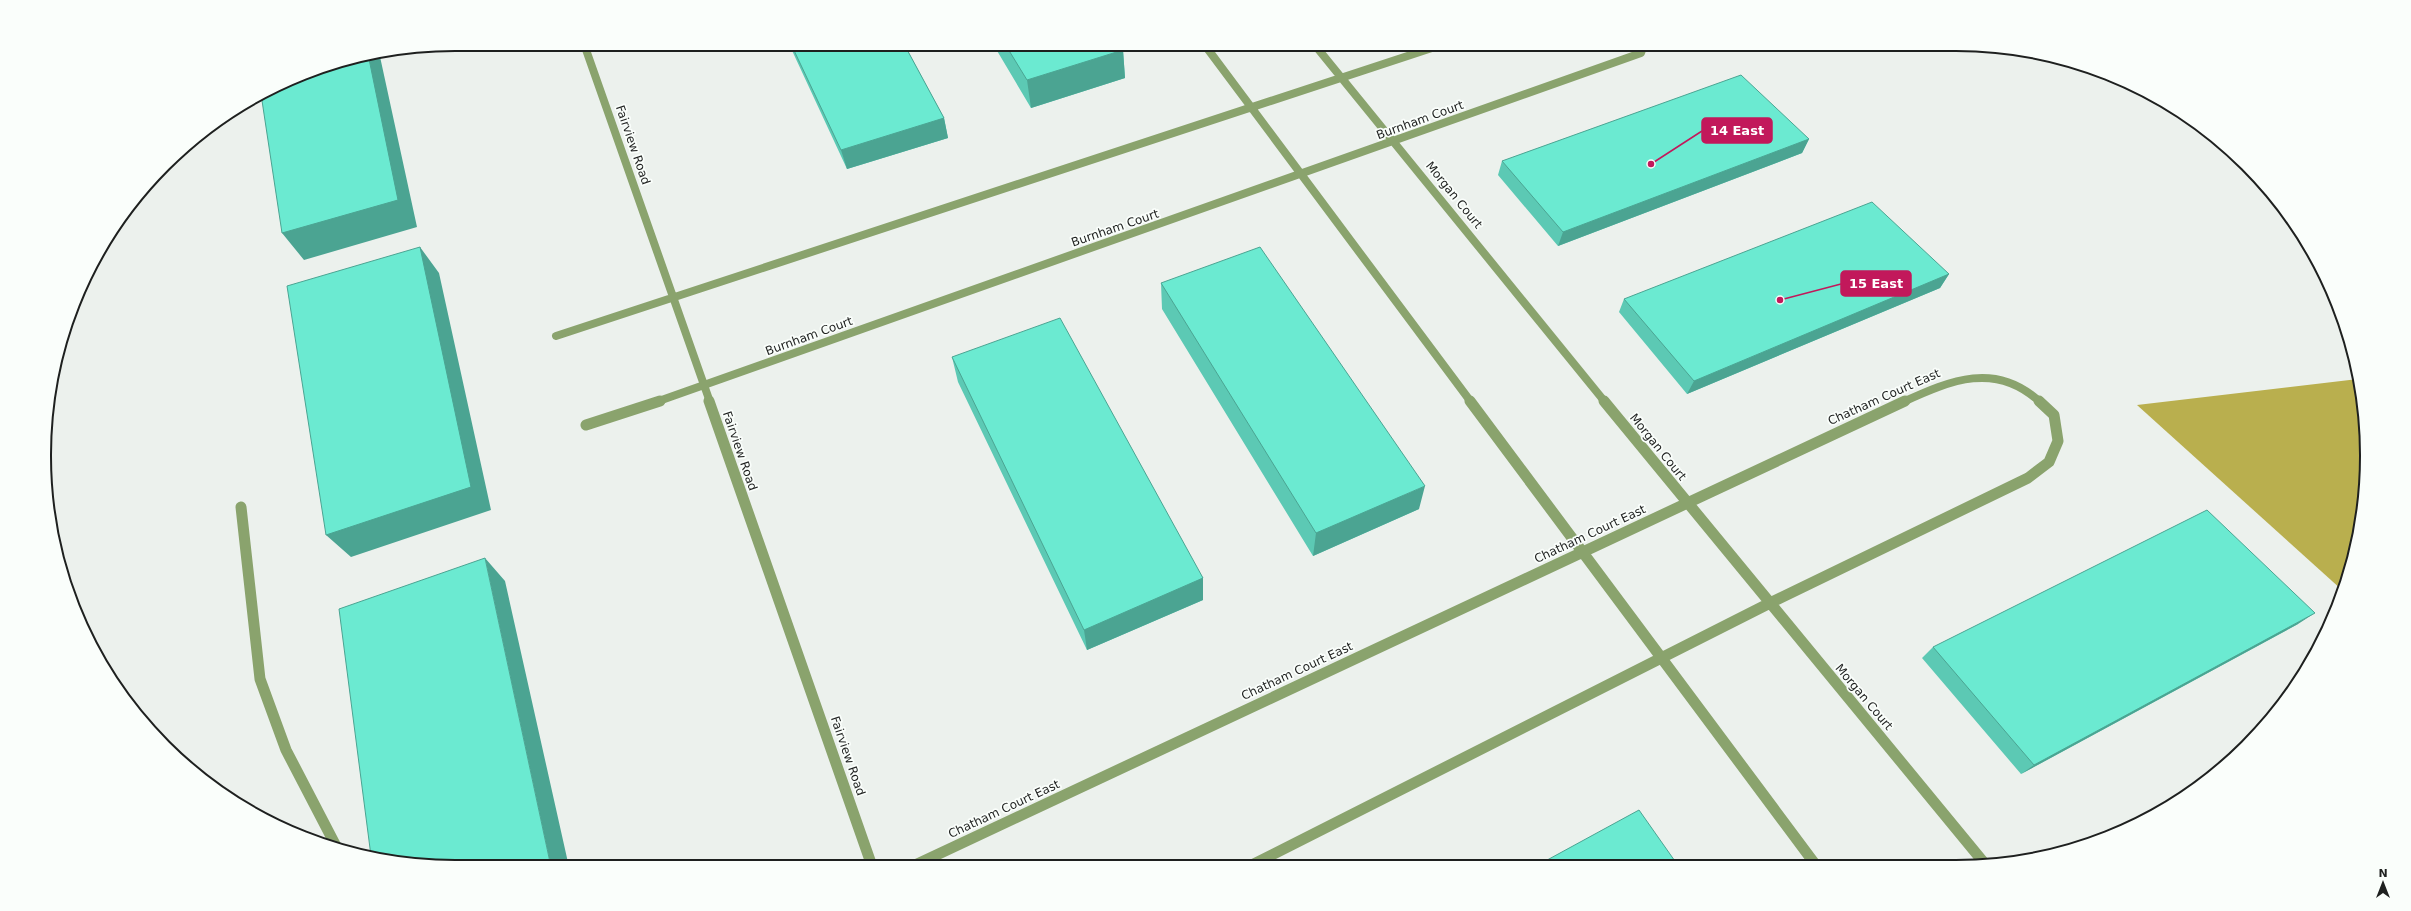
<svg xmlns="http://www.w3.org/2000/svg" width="2411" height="911" font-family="'DejaVu Sans',sans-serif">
  <rect width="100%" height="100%" fill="#ecf1ed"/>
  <path fill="#b9af4e" d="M2358,379C2374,447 2367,525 2342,590L2137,405Z"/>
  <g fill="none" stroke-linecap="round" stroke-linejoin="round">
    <path stroke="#8aa36d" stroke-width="8" d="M584,44L710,402
      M1204,44L1471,402
      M1314,44L1605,402
      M556,336L1444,44
      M656,402L1641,53L1644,44
      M1903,402C1951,380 1996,361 2040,402"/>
    <path stroke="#8aa36d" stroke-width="11" d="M709,401L872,866
      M1470,401L1815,864
      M1604,401L1985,864
      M586,425L660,401
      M241,507L260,679L286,750L337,848
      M1252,865L1770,603L2028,478L2049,462L2058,441L2054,415L2039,401
      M913,866L1905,401"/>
  </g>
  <path fill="#5cc9b4" d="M789,44H904L944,118L948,138L847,169Z
    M993,44H1118L1123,50L1125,78L1031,108Z
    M1809,139L1802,153L1558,246L1498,175L1502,161Z
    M1949,274L1940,288L1687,394L1619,312L1624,299Z
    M1161,283L1419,509L1313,556L1162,309Z
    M952,357L1203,578V600L1087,650L958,382Z
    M2298,624L2021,774L1922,658L1933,647Z"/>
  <path fill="#4ba492" d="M1123,50L1125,78L1031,108L1027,80Z
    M375,52H379L417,227L304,260L282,233L368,54Z
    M944,118L948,138L847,169L841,150Z
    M1809,139L1802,153L1558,246L1563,232Z
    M420,247L439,273L491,510L351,557L326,535Z
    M1949,274L1940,288L1687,394L1694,381Z
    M1425,486L1419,509L1313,556L1316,533Z
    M485,558L505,581L569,867H551Z
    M1203,578V600L1087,650L1084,630Z
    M2315,613L2298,624L2021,774L2034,765Z"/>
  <path fill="#6bead1" stroke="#4ba492" d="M791,44H904L944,118L841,150Z
    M1005,44H1118L1123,50L1027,80Z
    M368,54L398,200L282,233L261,94L323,66Z
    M1741,75L1809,139L1563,232L1502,161Z
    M1872,202L1949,274L1694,381L1624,299Z
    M420,247L471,487L326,535L287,286Z
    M1260,247L1425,486L1316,533L1161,283Z
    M1060,318L1203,578L1084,630L952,357Z
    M2207,510L2315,613L2034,765L1933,647Z
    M485,558L551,867H456L371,856L339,609Z
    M1639,810L1677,864L1538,865Z"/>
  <g text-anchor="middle" stroke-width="3.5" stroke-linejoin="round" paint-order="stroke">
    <g font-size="12" fill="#1e201f" stroke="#fafefb">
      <text transform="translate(1420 120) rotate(-20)" y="4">Burnham Court</text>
      <text transform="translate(633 145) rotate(71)" y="4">Fairview Road</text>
      <text transform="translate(1454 195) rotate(51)" y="4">Morgan Court</text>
      <text transform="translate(1115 228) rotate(-19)" y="4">Burnham Court</text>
      <text transform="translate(809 336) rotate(-20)" y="4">Burnham Court</text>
      <text transform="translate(1884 397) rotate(-24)" y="4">Chatham Court East</text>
      <text transform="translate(1658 447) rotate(51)" y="4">Morgan Court</text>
      <text transform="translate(740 451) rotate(71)" y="4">Fairview Road</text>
      <text transform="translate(1590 534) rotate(-25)" y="4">Chatham Court East</text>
      <text transform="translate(1297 671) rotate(-25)" y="4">Chatham Court East</text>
      <text transform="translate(1864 697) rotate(50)" y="4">Morgan Court</text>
      <text transform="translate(848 756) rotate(71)" y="4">Fairview Road</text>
      <text transform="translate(1004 809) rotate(-25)" y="4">Chatham Court East</text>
    </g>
  </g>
  <path d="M0 0H2411V911H0ZM455 51H1956A404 404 0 0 1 2360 455V456A404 404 0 0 1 1956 860H455A404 404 0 0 1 51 456V455A404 404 0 0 1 455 51Z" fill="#fafefb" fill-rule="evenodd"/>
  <path fill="none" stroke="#1e201f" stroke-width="2" d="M455 51H1956A404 404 0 0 1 2360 455V456A404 404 0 0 1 1956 860H455A404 404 0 0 1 51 456V455A404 404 0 0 1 455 51Z"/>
  <path fill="none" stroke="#c2185b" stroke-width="1.5" d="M1651 164L1702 131M1780 300L1841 284"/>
  <g fill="#c2185b" stroke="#fafefb" stroke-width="1.5">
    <circle cx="1651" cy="164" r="4"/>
    <circle cx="1780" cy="300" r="4"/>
  </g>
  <g fill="#c2185b" stroke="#c2185b" stroke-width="1.5">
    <rect x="1702" y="118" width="70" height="25" rx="4"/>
    <rect x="1841" y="271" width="70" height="25" rx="4"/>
  </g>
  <g font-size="13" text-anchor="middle" font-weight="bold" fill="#fff">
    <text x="1737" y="135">14 East</text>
    <text x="1876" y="288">15 East</text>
  </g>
  <g transform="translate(2383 883)" stroke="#fafefb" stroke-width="3" paint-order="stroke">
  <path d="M0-3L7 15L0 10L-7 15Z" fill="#1e201f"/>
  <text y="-6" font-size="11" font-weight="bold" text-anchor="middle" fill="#1e201f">N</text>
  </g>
</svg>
